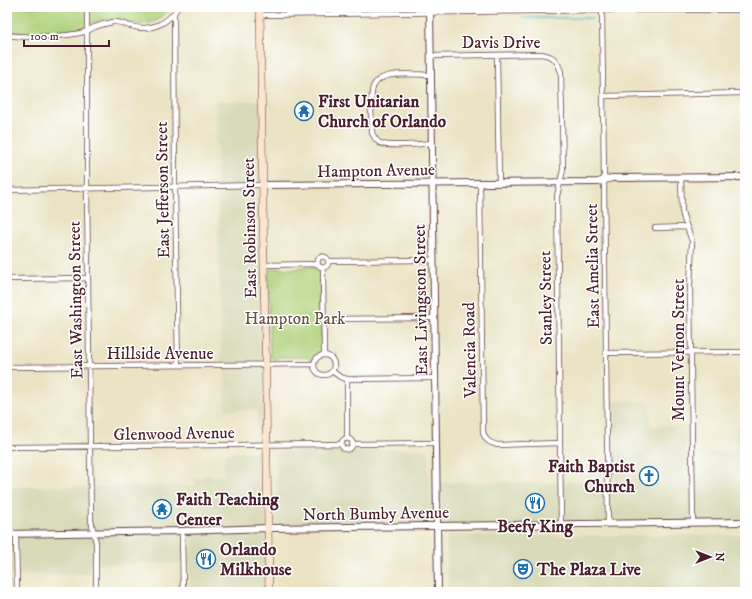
<svg xmlns="http://www.w3.org/2000/svg" width="752" height="599" font-family="'IM FELL DW Pica',serif">
  <rect width="100%" height="100%" fill="#fff"/>
  <filter id="ink" filterUnits="userSpaceOnUse"><feTurbulence type="fractalNoise" baseFrequency=".025" numOctaves="2"/><feDisplacementMap in="SourceGraphic" scale="8" xChannelSelector="R" yChannelSelector="G"/><feConvolveMatrix kernelMatrix="1 2 1 2 8 2 1 2 1" color-interpolation-filters="sRGB"/></filter>
  <filter id="wash" filterUnits="userSpaceOnUse"><feTurbulence type="fractalNoise" baseFrequency=".012" numOctaves="4" result="noise"/><feDisplacementMap in="SourceGraphic" scale="16" xChannelSelector="R" yChannelSelector="G"/><feGaussianBlur stdDeviation="0.9" result="paint"/><feColorMatrix in="noise" values="0 0 0 0 0 0 0 0 0 0 0 0 0 0 0 0 0 1.4 0 .05"/><feComposite in="paint" operator="in"/></filter>
  <g filter="url(#wash)">
    <rect width="100%" height="100%" fill="#eae4c5"/>
    <path fill="#d9dab9" d="M216,101H261L268,592H226L225,588L190,589V563L90,564V574L12,575V587L7,588V487L195,486V479H202V476H224V453L258,452L257,410H225V372L221,360Z
      M614,401H650V426H686V453L736,452V427L745,426V522L276,528V454L279,452L425,449L428,452L429,483L614,482Z
      M745,535V592H448L447,536Z"/>
    <path fill="#afd27b" stroke="#7c7853" d="M7,7H171C165,15 159,21 149,23C135,27 121,18 107,19C96,20 88,26 78,29C58,34 27,33 7,31Z
      M317,266L320,269L322,349C319,355 316,358 310,361L308,357H279L276,360L271,358L270,355L268,276L270,270L272,268L297,269L300,267Z"/>
    <g fill="none" stroke-linecap="round" stroke-linejoin="round">
      <path stroke="#46b4c0" stroke-width="1.5" d="M523,18H593"/>
    </g>
  </g>
  <g filter="url(#ink)">
    <g fill="none" stroke-linecap="round" stroke-linejoin="round">
      <defs>
        <path id="minor" d="M87,7V188L90,447L91,520L96,543V592
          M602,7L608,524
          M174,14L175,188L178,365
          M260,15L602,10H745
          M7,35C23,38 72,37 87,31C90,30 92,28 95,27C100,25 107,23 113,22C119,21 125,25 131,26C150,32 168,24 178,7
          M497,55L499,183
          M431,56L541,54C554,56 557,60 561,72L563,170L557,196L561,525
          M431,75C414,75 374,68 372,92C370,106 372,120 372,133C374,137 376,141 380,143C390,148 421,144 433,143
          M603,96L745,93
          M681,178L682,211L684,219L692,241L690,286L693,523
          M480,183L483,432C485,440 489,443 498,445L560,443
          M7,190L263,185
          M655,228L686,227
          M317.5 262a5.5 5.5 0 1 1 11 0a5.5 5.5 0 1 1-11 0Z
          M329,261L434,260
          M264,265L318,264
          M323,268L324,354
          M7,279L87,278
          M323,319L435,318
          M606,353L745,352
          M314 365a10 10 0 1 1 20 0a10 10 0 1 1-20 0Z
          M7,367L313,364
          M332,371L340,377L347,379L435,378
          M347,379V438
          M341.5 444a5.5 5.5 0 1 1 11 0a5.5 5.5 0 1 1-11 0Z
          M353,444L436,443
          M7,447L341,444
          M182,531L183,592
          M16,533L17,592"/>
        <path id="tertiary" d="M430,7L438,592
          M263,185L598,182L612,178L745,177
          M7,534L182,531L268,528L745,522"/>
        <path id="secondary" d="M260,7L269,592"/>
      </defs>
      <use href="#minor" stroke="#623d42" stroke-width="6"/>
      <use href="#tertiary" stroke="#623d42" stroke-width="8"/>
      <use href="#secondary" stroke="#623d42" stroke-width="8"/>
      <use href="#minor" stroke="#fff" stroke-width="4.5"/>
      <use href="#tertiary" stroke="#fff" stroke-width="6"/>
      <use href="#secondary" stroke="#fbe5cf" stroke-width="7"/>
    </g>
  </g>
  <defs>
    <symbol id="temple-ring" viewBox="-11 -11 22 22"><circle r="9.5" fill="#fff" stroke="#1f6fb2" stroke-width="1.5"/><path d="M0-6L5-2H3V0L6.5 2.5H4V6H1.5V3h-3V6H-4V2.5H-6.5L-3 0V-2H-5Z" fill="#1f6fb2"/></symbol>
    <symbol id="church-ring" viewBox="-11 -11 22 22"><circle r="9.5" fill="#fff" stroke="#1f6fb2" stroke-width="1.5"/><path d="M-1.2-6h2.4v3.5h3.3v2.4h-3.3V6h-2.4V-.1h-3.3v-2.4h3.3Z" fill="#1f6fb2"/></symbol>
    <symbol id="restaurant-ring" viewBox="-11 -11 22 22"><circle r="9.5" fill="#fff" stroke="#1f6fb2" stroke-width="1.5"/><path d="M-5-6h1v4h1v-4h1v4h1v-4h1v5L-1.5 .5V6h-2V.5L-5-1ZM5-6V6H3V1.5H1.5Q1.5-4 5-6Z" fill="#1f6fb2"/></symbol>
    <symbol id="theatre-ring" viewBox="-11 -11 22 22"><circle r="9.5" fill="#fff" stroke="#1f6fb2" stroke-width="1.5"/><path d="M-5-5.5Q0-4 5-5.5V0Q5 5 0 6Q-5 5-5 0ZM-3.3-2.5H-1v1.5H-3.3ZM1-2.5H3.3v1.5H1ZM-2.8 1Q0 5.5 2.8 1Z" fill="#1f6fb2"/></symbol>
  </defs>
  <g fill-rule="evenodd">
    <use href="#temple-ring" x="293" y="100" width="22" height="22"/>
    <use href="#church-ring" x="638" y="465" width="22" height="22"/>
    <use href="#restaurant-ring" x="524" y="492" width="22" height="22"/>
    <use href="#temple-ring" x="151" y="498" width="22" height="22"/>
    <use href="#restaurant-ring" x="195" y="548" width="22" height="22"/>
    <use href="#theatre-ring" x="512" y="558" width="22" height="22"/>
  </g>
  <g text-anchor="middle" stroke-width="3" stroke-linejoin="round" paint-order="stroke">
    <g font-size="17" fill="#4a1f2b" stroke="#fff">
      <text x="501" y="48">Davis Drive</text>
      <text transform="translate(376 170) rotate(-1)" y="6">Hampton Avenue</text>
      <text transform="translate(162 190) rotate(-91)" y="6">East Jefferson Street</text>
      <text transform="translate(249 228) rotate(-91)" y="6">East Robinson Street</text>
      <text transform="translate(592 266) rotate(-91)" y="6">East Amelia Street</text>
      <text transform="translate(545 298) rotate(-91)" y="6">Stanley Street</text>
      <text transform="translate(75 300) rotate(-91)" y="6">East Washington Street</text>
      <text transform="translate(420 300) rotate(-91)" y="6">East Livingston Street</text>
      <text transform="translate(469 350) rotate(-91)" y="6">Valencia Road</text>
      <text transform="translate(678 350) rotate(-90)" y="6">Mount Vernon Street</text>
      <text x="160" y="359">Hillside Avenue</text>
      <text transform="translate(174 433) rotate(-1)" y="6">Glenwood Avenue</text>
      <text transform="translate(376 513) rotate(-1)" y="6">North Bumby Avenue</text>
    </g>
    <g font-size="17" font-weight="bold" fill="#4a1f2b" stroke="#fff" text-anchor="start">
      <text x="318" y="107">First Unitarian<tspan x="318" dy="20">Church of Orlando</tspan></text>
      <text x="635" y="472" text-anchor="end">Faith Baptist<tspan x="635" dy="20">Church</tspan></text>
      <text x="176" y="505">Faith Teaching<tspan x="176" dy="20">Center</tspan></text>
      <text x="535" y="532" text-anchor="middle">Beefy King</text>
      <text x="220" y="555">Orlando<tspan x="220" dy="20">Milkhouse</tspan></text>
      <text x="537" y="575">The Plaza Live</text>
    </g>
    <g font-size="17" fill="#685543" stroke="#fff">
      <text x="295" y="324">Hampton Park</text>
    </g>
  </g>
  <rect width="752" height="599" fill="none" stroke="#fff" stroke-width="24"/>
  <g transform="translate(710 557) rotate(90)" stroke="#ffffff" stroke-width="3" paint-order="stroke">
  <path d="M0-3L7 15L0 10L-7 15Z" fill="#4a1f2b"/>
  <text y="-6" font-size="11" font-weight="bold" text-anchor="middle" fill="#4a1f2b">N</text>
  </g>
  <path d="M24 40v6h85v-6" fill="none" stroke="#4a1f2b" stroke-width="2"/>
  <text x="30" y="40" font-size="12" fill="#4a1f2b" stroke="#ffffff" stroke-width="3" paint-order="stroke">100 m</text>
</svg>
